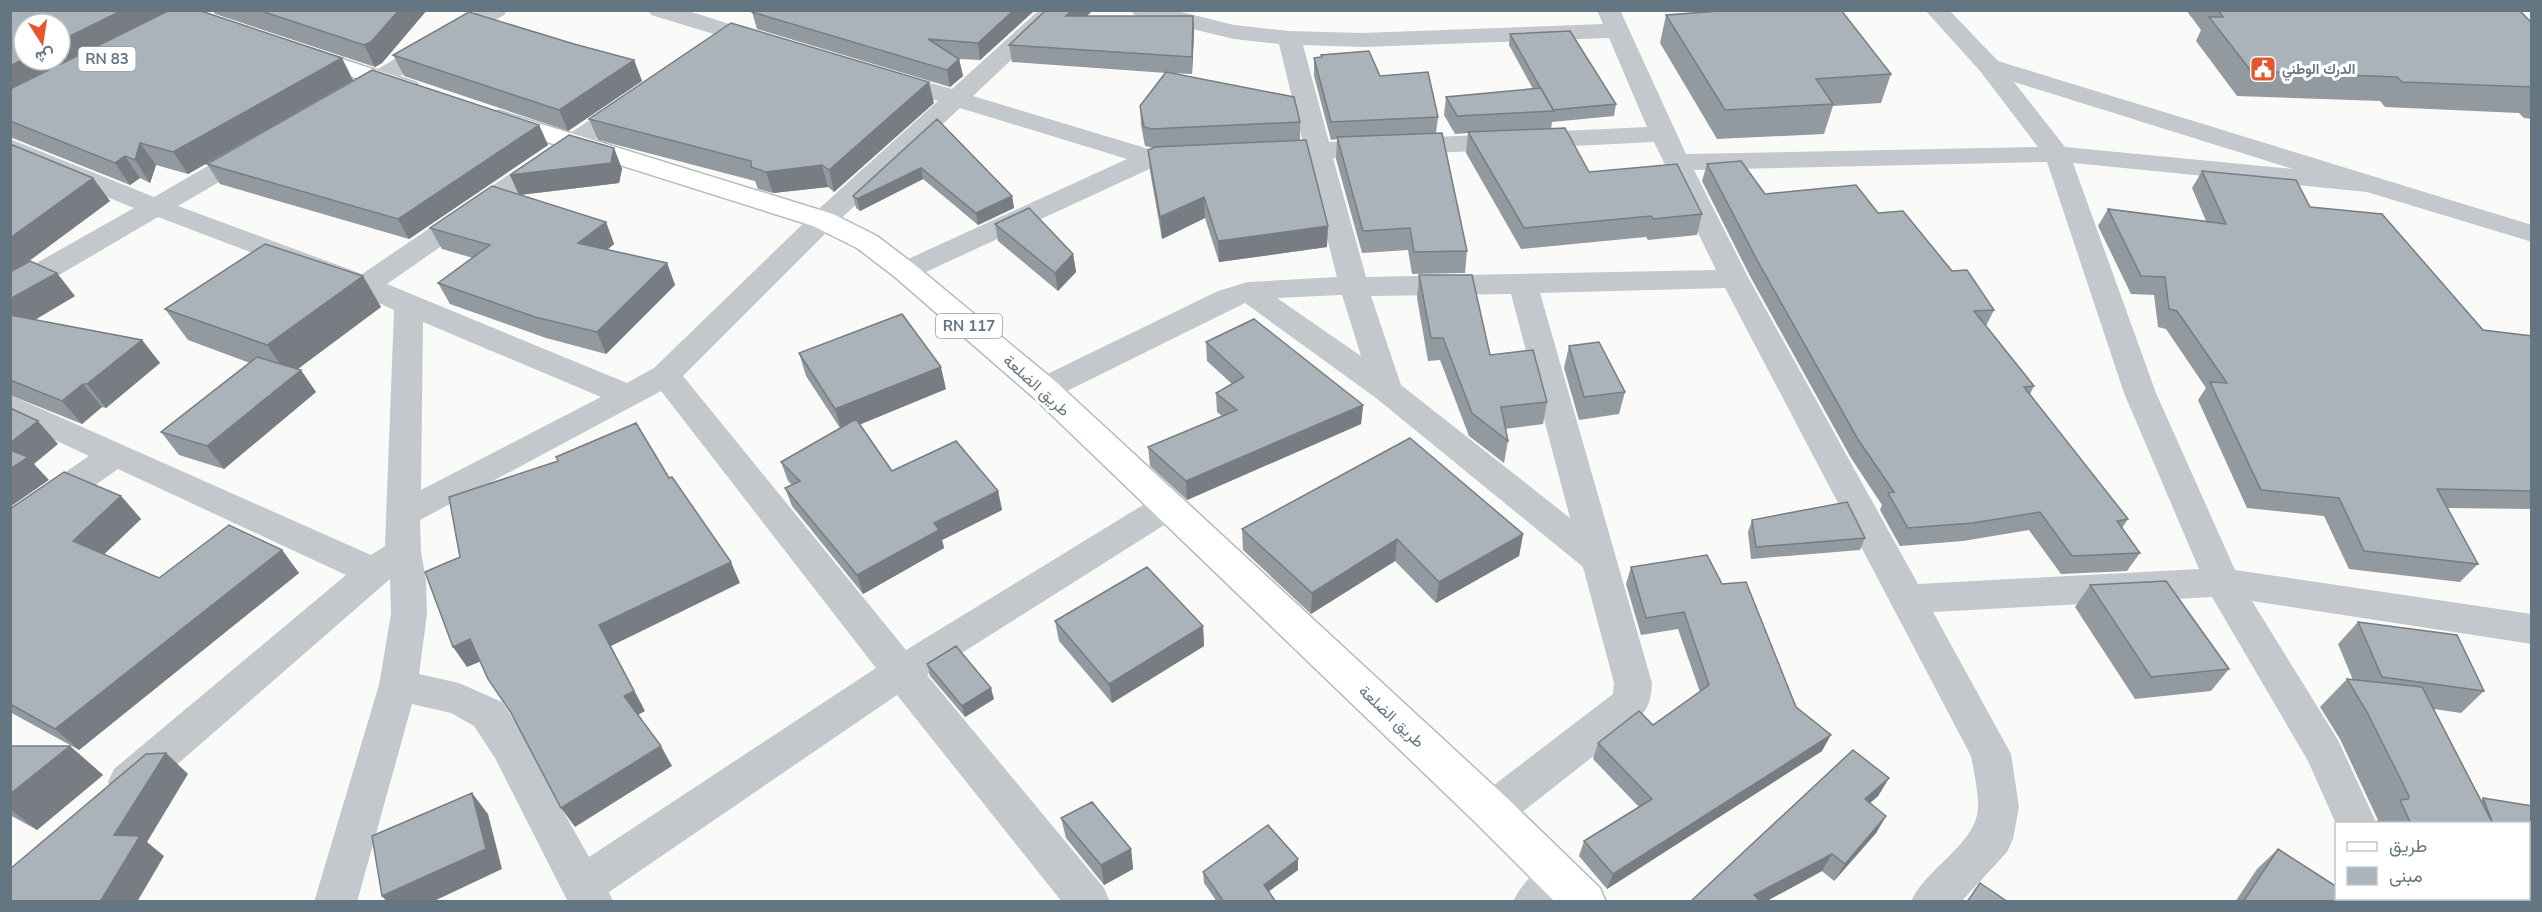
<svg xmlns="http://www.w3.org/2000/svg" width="2542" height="912" font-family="'Nunito Sans',Vazirmatn,sans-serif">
  <rect width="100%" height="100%" fill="#fafaf8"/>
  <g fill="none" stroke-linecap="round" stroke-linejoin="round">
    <defs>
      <path id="primary" d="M305,47L416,83L419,88L416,93L407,95L297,59L293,54L297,49Z
        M499,111L833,214L877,236L915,265L1055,381L1507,798L1600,888L1606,902H1555L1477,824L1033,397L895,277L857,248L813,226L490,124L486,119L490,114Z"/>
    </defs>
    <use href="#primary" stroke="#b5babe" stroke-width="3"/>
    <path fill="#c3c8cc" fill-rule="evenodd" d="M479,10H507L504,15L356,102L347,104L338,102L335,97L338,92Z
      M648,10H685L771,37L775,42L771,47L763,49L651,15Z
      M1039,10H1064L973,96L1152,150L1194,148L1203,150L1207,156L1203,162L1156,166L915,277L905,280L895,277L891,271L895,265L1127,159L960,108L833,226L683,376L906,650L1156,497L1168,493L1180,497L1185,506L1180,515L927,675L1104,888L1110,902H1062L897,695L609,892L613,902L567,900L495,758L474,726L451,713L412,704L357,902H314L379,685L391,614L390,579L142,795L128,800L114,795L108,782L114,769L346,575L118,469L22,537L10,541V510L89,456L10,419V395L371,555L385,546L394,310L355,292L158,217L20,298L10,300V278L134,208L10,157V139L154,197L244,145L253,143L262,145L266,151L262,157L178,206L362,274L622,98L631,95L640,98L644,103L640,108L387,284L627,383L654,368L813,214L938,101L879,83L876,78L879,73L888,71L952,89ZM423,322L601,397L421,490ZM661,391L876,668L589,857L558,802L523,734L502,702L459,683L419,674L427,614L426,580L421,552L420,520Z
      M1131,10H1173L1234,25L1289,31L1362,33L1603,24L1597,10H1620L1686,154L2038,147L1980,71L1925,10H1949L1998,61L2532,225V242L2367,192L2073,163L2156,393L2235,570L2532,614V644L2252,601L2338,740L2377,824H2336L2308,761L2212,597L1933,612L2011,754L2019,807L2013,839L2007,852L1961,902H1911C1926,867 1978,844 1978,806C1978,790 1974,772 1971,756L1725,288L1540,293L1652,683C1651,703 1647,711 1633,725L1507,824L1492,829L1477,824L1471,811L1477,798L1613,694L1614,683L1583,567L1376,398L1245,303L1055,397L1044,400L1033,397L1028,389L1033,381L1218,291L1248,282L1337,277L1307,159L1264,161L1255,159L1251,153L1255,147L1303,143L1279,44L1234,39L1134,15ZM1609,38L1647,127L1329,142L1303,45L1362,47ZM2014,82L2293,169L2065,147ZM1654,142L1716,270L1366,277L1333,158ZM2047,162L2124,393L2199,569L1918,584L1749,279L1694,170ZM1511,294L1570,518L1401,385L1371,296ZM1340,295H1342L1361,356L1277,298Z
      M1561,858L1576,864L1582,878L1576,892L1566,902H1513C1522,881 1540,866 1561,858Z
      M2370,898H2413L2414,902H2371Z"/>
    <use href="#primary" fill="#fff" fill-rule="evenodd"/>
  </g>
  <path fill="#929a9f" d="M10,10H163L165,13L353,80L188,174L156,165L150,183L140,178L130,185L10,137Z
    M213,10H427L382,63L375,67L215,14Z
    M753,10H1035L980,60L959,59L963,76L950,87L757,29L752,12Z
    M1046,10H1093L1087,16H1193L1194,33L1192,74L1169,73L1300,122V141L1327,247L1219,262L1205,218L1162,239L1150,171L1148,150L1154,148L1145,146L1141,125L1140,106L1166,73L1012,62L1009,45Z
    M2186,10H2519L2532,23V119L2524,118L2519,113L2385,107L2380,101L2237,96L2196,41L2201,30Z
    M1666,15L1891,74L1881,103L1833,106L1824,134L1717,139L1660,43Z
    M1510,34L1616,104L1614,116L1552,122L1551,129L1589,172L1702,214L1697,235L1648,240L1646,237L1521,249L1466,153L1468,133L1455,134L1444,115L1446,97L1533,89L1509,45Z
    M574,44L634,60L642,81L568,131L404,76L393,55Z
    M1321,55L1380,76L1438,117L1436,133L1467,251L1465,273L1412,274L1408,250L1362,253L1336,159L1337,139L1331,140L1314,76V58L1321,57Z
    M934,103L834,192L828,187L773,193L758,189L755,181L598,140L589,119Z
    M937,119L1012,196L1014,208L978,225L923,179L860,211L856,208L853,196Z
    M539,125L548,145L409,239L220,184L207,164Z
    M10,144L93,178L110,201L25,264L75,296L35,320L142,340L160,363L106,408L102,407L82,424L10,395Z
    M614,148L622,169L619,183L520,195L606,222L614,244L607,250L667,263L675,285L606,354L546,338L450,304L438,283L473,258L442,249L430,228L519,194L510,175Z
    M1707,164L1765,194L1878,213L1952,271L1994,310L1986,326L2034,386L2030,394L2128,519L2122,528L2140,553L2127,571L2061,574L2029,530L1963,541L1900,546L1880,510L1882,505L1851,458L1751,278L1702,181Z
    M2202,171L2310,207L2483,330L2532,336V509L2447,508L2478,564L2460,582L2349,569L2324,516L2247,508L2198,400L2206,388L2166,329L2158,327L2154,295L2131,294L2098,226L2108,209L2206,221L2192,188Z
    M995,224L1073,254L1076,272L1058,291L998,241Z
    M1419,275L1490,355L1547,402L1543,424L1505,429L1508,441L1504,463L1469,436L1440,360L1428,361L1417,298Z
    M363,276L381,307L298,369L316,392L224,469L179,455L161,432L250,363L188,340L165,309Z
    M1206,342L1363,405L1361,424L1187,500L1150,466L1148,447L1222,416L1217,412L1216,393L1232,384L1207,361Z
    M1569,346L1625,392L1619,414L1579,420L1564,368Z
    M799,353L946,389L860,424L892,471L998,491L1002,510L942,540L944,548L863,594L792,506L785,488L792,485L788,481L781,462L840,428L806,376Z
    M121,496L141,519L104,554L159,578L282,550L299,573L79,750L10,712V509Z
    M1752,520L1865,538L1860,550L1751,559L1748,532Z
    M1242,529L1523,534L1519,556L1436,603L1395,561L1311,614L1243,550Z
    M1631,567L1722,584L1822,751L1607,889L1579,856L1584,841L1639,807L1593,759L1598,743L1653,725L1700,692L1678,629L1641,635L1626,584Z
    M2090,585L2229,669L2211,691L2135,699L2075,607Z
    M1055,621L1203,626L1204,646L1112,703L1059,641Z
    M2358,622L2484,691L2461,713L2434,709L2481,800L2483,798L2532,806V902H2489L2481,900V898H2529V824H2373L2378,820L2340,739L2320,707L2347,679L2353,680L2338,644Z
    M927,664L994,699L965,717L930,676Z
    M10,746H70L103,775L37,830L10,815Z
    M1889,778L1878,796L1870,803L1886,816L1876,833L1834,881L1822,871L1765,902H1690Z
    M1061,818L1131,849L1133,869L1104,885L1066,838Z
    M2278,849L2358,902H2235L2257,869Z
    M1298,870L1269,891L1276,902H1217L1204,883L1203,872Z"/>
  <path fill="#777d82" d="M123,10H163L167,17L10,96V66L24,59V60H60V41Z
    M399,10H427L382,63L375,67L364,45Z
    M1014,10H1035L980,60L978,43Z
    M1072,10H1093L1068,34L1066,16Z
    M1193,16L1194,33L1192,74V57Z
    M342,58L353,80L188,174L173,152Z
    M959,59L963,76L950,87L947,70Z
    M634,60L642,81L568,131L559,110Z
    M929,82L934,103L834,192L829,170Z
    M539,125L548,145L409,239L398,219Z
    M140,143L156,165L150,183L135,160Z
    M614,148L622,169L619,183L519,195L510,175Z
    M125,156L140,178L130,185L115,163Z
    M822,165L828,187L773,193L766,172Z
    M921,168L923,179L860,211L857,199Z
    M93,178L110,201L10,275V238Z
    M1012,196L1014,208L978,225L976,213Z
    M1204,197L1205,218L1162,239L1160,217Z
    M606,222L614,244L588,265L578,243Z
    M1328,226L1327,247L1219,262L1218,241Z
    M1073,254L1076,272L1058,291L1055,273Z
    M667,263L675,285L606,354L597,332Z
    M57,273L75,296L10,334V299Z
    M363,276L381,307L288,376L267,345Z
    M142,340L160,363L106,408L87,384Z
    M941,367L946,389L842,432L835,409Z
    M301,370L316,392L224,469L207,446Z
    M83,384L102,407L82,424L62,401Z
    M1363,405L1361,424L1187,500L1186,481Z
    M38,421L58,444L34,464L49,480L10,507V443Z
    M998,491L1002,510L942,540L944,548L863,594L857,575L934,523Z
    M121,496L141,519L94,564L73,541Z
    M1523,534L1519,556L1436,603L1439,582Z
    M1397,539L1395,561L1311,614L1312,593Z
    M282,550L299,573L79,750L55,729Z
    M731,562L740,583L611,646L645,711L636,716L624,696L599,625Z
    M1203,626L1204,646L1112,703L1109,684Z
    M470,639L484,660L467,667L453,647Z
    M991,688L994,699L965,717L962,706Z
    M1831,735L1822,751L1607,889L1613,874Z
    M70,746L103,775L37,830L10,809V794Z
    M661,746L672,766L575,827L561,808Z
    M166,753L188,774L147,842L164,856L137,902H100L114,835Z
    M1889,778L1878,796L1854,817L1865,799Z
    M472,793L488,814L502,869L432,902H387L382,896Z
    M1886,816L1876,833L1834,881L1845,864Z
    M1131,849L1133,869L1104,885L1101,865Z
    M1832,854L1822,871L1765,902H1750L1754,895Z
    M1298,859V870L1264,895V885Z"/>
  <path fill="#aab3b9" stroke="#777d82" stroke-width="1.5" d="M10,10H123L60,41V24H24V59L10,66Z
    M170,10H198L342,58L173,152L140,143L135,160L125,156L115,163L10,121V89Z
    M258,10H399L371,42L364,45Z
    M753,10H1014L978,43L928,39L959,59L947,70L752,12Z
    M1046,10H1072L1066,16H1193L1192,57L1009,45Z
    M1733,10H1841L1891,74L1816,79L1833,104L1725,110L1666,15Z
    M2218,10H2519L2532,23V87L2402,82L2397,77L2251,71L2209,17H2223Z
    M469,12L574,44L634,60L559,110L393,55Z
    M731,23L929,82L829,170L822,165L766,172L751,167V161L589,119Z
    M1570,31L1616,104L1553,110L1510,34Z
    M1369,51L1380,76L1428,72L1438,117L1331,122L1314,58L1322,57L1321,55Z
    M372,70L539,125L398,219L207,164Z
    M1166,72L1294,97L1300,122L1151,129L1144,127L1140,106Z
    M1541,88L1554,111L1457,116L1446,97Z
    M937,119L1012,196L976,213L921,168L857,199L853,196Z
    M1565,128L1589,172L1677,164L1702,214L1653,219L1651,216L1524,228L1468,132Z
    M1442,133L1467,251L1414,252L1410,228L1363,231L1337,137Z
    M569,135L614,148L611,163L510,175Z
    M1306,140L1328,226L1218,241L1204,197L1160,217L1148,150L1155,147Z
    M10,144L93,178L10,238Z
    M1741,161L1765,194L1856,185L1878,213L1903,211L1952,271L1967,270L1994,310L1974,311L2034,386L2024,387L2128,519L2117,521L2140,553L2072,556L2040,512L1973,523L1908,528L1888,493L1894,492L1859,441L1757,260L1707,164Z
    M2202,171L2296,180L2310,207L2382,214L2483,330L2532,336V491L2437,489L2478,564L2364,551L2339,498L2261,490L2210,382L2227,383L2177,311L2169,309L2165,277L2141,276L2108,209L2226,224Z
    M492,186L606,222L578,243L667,263L597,332L535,317L438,283L490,245L430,228Z
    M1029,208L1073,254L1055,273L995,224Z
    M265,244L363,276L267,345L165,309Z
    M30,261L57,273L10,299V272Z
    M1419,275H1472L1490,355L1533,350L1547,402L1501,407L1508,441L1472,413L1443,338H1431Z
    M902,314L941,367L835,409L799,353Z
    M10,315L142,340L87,384H83L62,401L10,380Z
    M1254,319L1363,405L1186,481L1148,447L1237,410L1216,393L1244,377L1206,342Z
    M1599,342L1625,392L1584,397L1569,346Z
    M257,357L301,370L207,446L161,432Z
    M10,408L38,421L10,443Z
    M856,419L892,471L956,441L998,491L934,523L939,530L857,575L785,488L800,481L781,462Z
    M636,423L669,478L672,477L731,562L599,625L634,691L624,696L661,746L561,808L511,713L488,679L470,639L453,647L425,572L460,557L449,497L558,461L556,457Z
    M1410,438L1523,534L1439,582L1397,539L1312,593L1242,529Z
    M10,450L28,457L10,469Z
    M64,472L121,496L73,541L159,578L229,525L282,550L55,729L10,704V509Z
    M1847,502L1865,538L1756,547L1752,520Z
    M1707,555L1722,584L1746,582L1796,707L1831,735L1613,874L1584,841L1652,799L1598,743L1639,711L1653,725L1709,685L1684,612L1646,618L1631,567Z
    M1147,567L1203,626L1109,684L1055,621Z
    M2166,581L2229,669L2151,677L2090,585Z
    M2358,622L2457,635L2484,691L2382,677Z
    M956,646L991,688L962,706L927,664Z
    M2347,679L2422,687L2493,824H2411L2400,800L2408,799L2409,796L2367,712Z
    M10,746H70L10,794Z
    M1853,750L1889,778L1865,799L1886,816L1845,864L1832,854L1754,895L1761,902H1690Z
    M166,753L114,835L140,836L100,902H10V869L146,754Z
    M472,793L486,849L382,896L372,836Z
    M2483,798L2532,806V877H2529V824H2493Z
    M1092,802L1131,849L1101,865L1061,818Z
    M1268,825L1298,859L1264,885L1276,902H1224L1203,872Z
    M2278,849L2337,887V898H2354L2358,902H2243Z
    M1980,883L2008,902H1967Z"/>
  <defs>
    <symbol id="civic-square" viewBox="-11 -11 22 22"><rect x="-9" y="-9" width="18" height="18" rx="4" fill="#e4572e" stroke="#fff"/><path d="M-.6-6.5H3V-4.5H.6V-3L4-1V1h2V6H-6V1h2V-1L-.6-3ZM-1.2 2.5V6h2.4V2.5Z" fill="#fff"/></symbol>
  </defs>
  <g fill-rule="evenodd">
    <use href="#civic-square" x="2248" y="54" width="30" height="30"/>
  </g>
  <g text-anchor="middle" stroke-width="6" stroke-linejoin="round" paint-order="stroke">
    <g font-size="14" font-weight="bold" fill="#657683" stroke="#fff" text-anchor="start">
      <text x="2282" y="74">الدرك الوطني</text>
    </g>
    <g fill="#fff" stroke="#939fa8" stroke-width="1.5">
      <rect x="78.5" y="47" width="57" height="24" rx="4.5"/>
      <rect x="936" y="314" width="66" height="24" rx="4.5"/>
    </g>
    <g font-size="15" font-weight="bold" fill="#657683">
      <text x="107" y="64">RN 83</text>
      <text x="969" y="331">RN 117</text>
    </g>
    <g font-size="16" fill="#657683" stroke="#fff">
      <text transform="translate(1037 385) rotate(42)" y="6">طريق الضلعة</text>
      <text transform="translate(1392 716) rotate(43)" y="6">طريق الضلعة</text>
    </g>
  </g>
  <rect width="2542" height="912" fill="none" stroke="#657683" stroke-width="24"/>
  <rect x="2335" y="822" width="195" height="78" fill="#ffffff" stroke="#c1c8cd" stroke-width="1.5"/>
  <rect x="2347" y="842" width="30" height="9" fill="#ffffff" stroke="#c1c8cd" stroke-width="1.5"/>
  <text x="2389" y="852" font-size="18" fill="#657683">طريق</text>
  <rect x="2347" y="867" width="30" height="18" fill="#aab3b9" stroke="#c1c8cd" stroke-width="1.5"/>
  <text x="2389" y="882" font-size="18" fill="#657683">مبنى</text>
  <g transform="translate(42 42) rotate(168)"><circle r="28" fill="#ffffff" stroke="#c1c8cd" stroke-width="1.5"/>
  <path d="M0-4.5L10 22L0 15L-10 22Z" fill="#e4572e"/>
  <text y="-9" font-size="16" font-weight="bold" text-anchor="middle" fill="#657683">ش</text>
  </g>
</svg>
